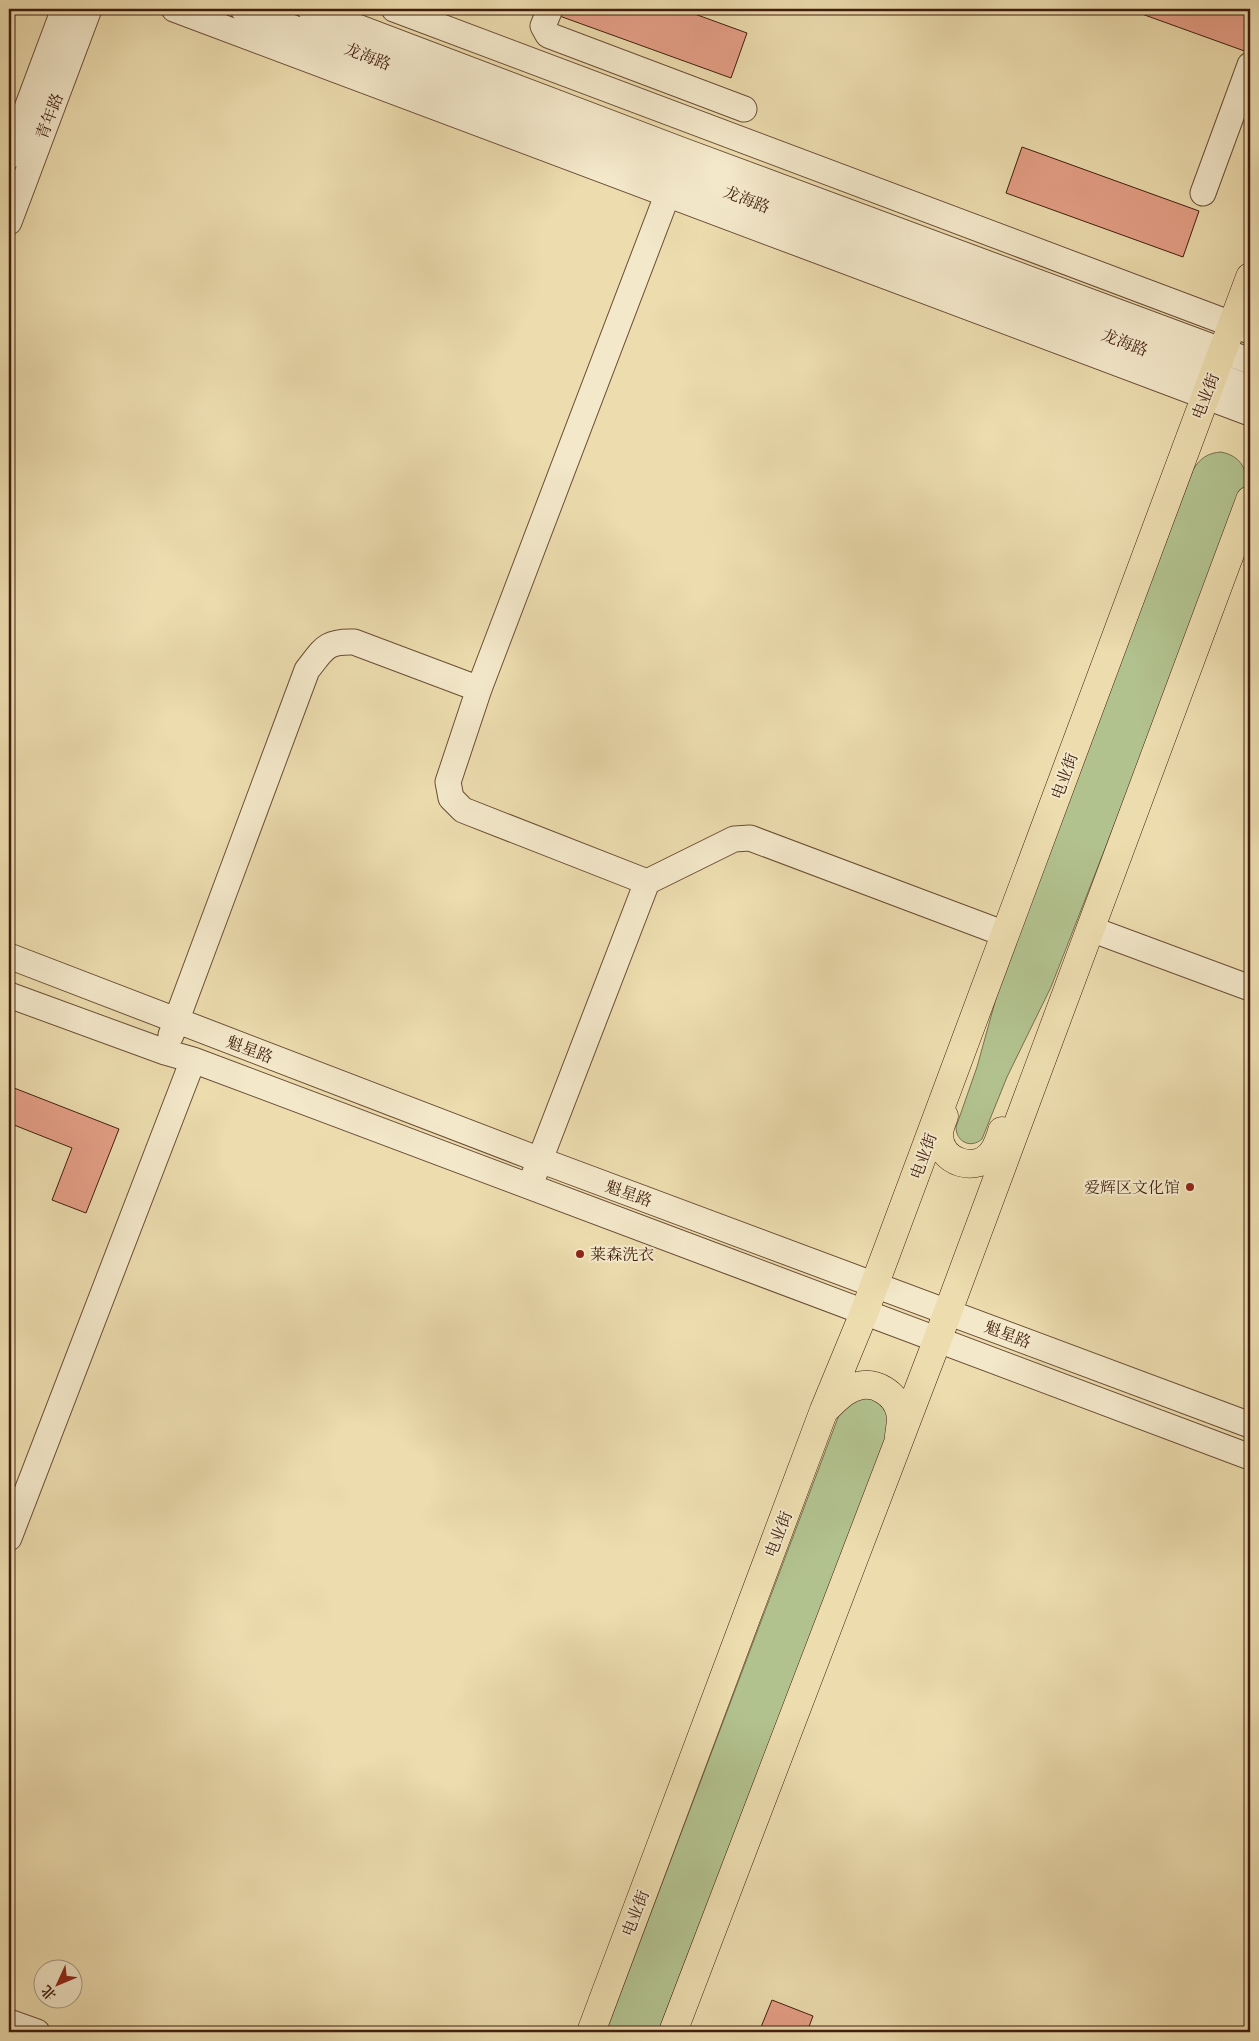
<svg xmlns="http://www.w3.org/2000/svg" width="1259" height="2041" font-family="'Gentium Book Plus','Noto Serif SC',serif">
  <rect width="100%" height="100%" fill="#ecdcae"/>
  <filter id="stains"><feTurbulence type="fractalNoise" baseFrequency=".004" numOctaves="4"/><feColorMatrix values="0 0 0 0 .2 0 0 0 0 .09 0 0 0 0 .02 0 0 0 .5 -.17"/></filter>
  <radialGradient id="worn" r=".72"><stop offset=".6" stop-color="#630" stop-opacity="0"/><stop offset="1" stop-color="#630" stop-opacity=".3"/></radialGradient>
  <path fill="#b2c28f" stroke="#79704e" d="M1221,452C1241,456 1249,470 1245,490L1051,987L1007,1077L982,1139C971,1149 956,1142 956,1127L977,1067L1005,966L1193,470C1200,458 1208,453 1221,452Z
    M860,1393L887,1405L889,1429L658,2032H606L842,1407Z"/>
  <path fill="#e59f86" stroke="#401d0e" d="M556,9H681L747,33L731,78L554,14Z
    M1128,9H1250V53Z
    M1022,147L1199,211L1183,257L1006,193Z
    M9,1086L119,1129L86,1213L52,1200L72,1148L9,1123Z
    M772,2000L813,2016L807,2032H759Z"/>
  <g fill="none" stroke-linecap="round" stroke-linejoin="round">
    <defs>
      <path id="minor" d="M174,9L1250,413
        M243,9L1250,388
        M310,9L684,151L1250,361
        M394,9L1250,331
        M550,9L543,26L548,35L744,109
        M9,156L64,9
        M1203,193L1250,65
        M9,222L89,9
        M647,882L734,839L750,838L1005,934
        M1091,929L1250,988
        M9,956L540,1160L1250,1425
        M9,995L165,1052L193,1060C546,1191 897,1326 1250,1457
        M171,1035L307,670C324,649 325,641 354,642L479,689
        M534,1175L647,882L463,810L451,798L448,782L479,689L684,151
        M9,1538L193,1060
        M9,2022L37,2032"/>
      <path id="major" d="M944,1116C942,1122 939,1128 939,1135C940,1163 977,1174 993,1152C997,1146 1000,1138 1002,1131
        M826,1409C835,1400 845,1389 858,1386C876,1381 896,1394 900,1412C902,1420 900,1428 899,1436
        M591,2032L824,1410L864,1313L1250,277
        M673,2032L937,1341L1250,500"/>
    </defs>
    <use href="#minor" stroke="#6b4d36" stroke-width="27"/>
    <use href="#major" stroke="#401d0e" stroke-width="29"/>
    <use href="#minor" stroke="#f3e8ca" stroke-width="25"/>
    <use href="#major" stroke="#ecdcae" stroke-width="28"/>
  </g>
  <g fill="#8f2418" stroke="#f3e8ca" stroke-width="2">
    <circle cx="1190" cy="1187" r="5"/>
    <circle cx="580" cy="1254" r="5"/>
  </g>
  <g text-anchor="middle" stroke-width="4" stroke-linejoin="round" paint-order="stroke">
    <g font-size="16" fill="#401d0e" stroke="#f3e8ca">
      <text transform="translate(368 56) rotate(21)" y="6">龙海路</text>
      <text transform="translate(49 116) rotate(-69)" y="6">青年路</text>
      <text transform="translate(747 199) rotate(21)" y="6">龙海路</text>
      <text transform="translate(1125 342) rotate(21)" y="6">龙海路</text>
      <text transform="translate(1205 396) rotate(-69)" y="6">电业街</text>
      <text transform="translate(1064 776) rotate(-70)" y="6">电业街</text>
      <text transform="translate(250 1049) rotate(21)" y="6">魁星路</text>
      <text transform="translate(923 1156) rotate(-70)" y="6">电业街</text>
      <text transform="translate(629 1193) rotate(20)" y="6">魁星路</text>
      <text transform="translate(1008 1334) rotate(21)" y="6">魁星路</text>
      <text transform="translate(778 1534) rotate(-69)" y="6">电业街</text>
      <text transform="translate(635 1913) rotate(-69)" y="6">电业街</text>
    </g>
    <g font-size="16" fill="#401d0e" stroke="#f3e8ca" text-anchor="end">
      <text x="1180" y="1193">爱辉区文化馆</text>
      <text x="590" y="1260" text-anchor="start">莱森洗衣</text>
    </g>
  </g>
  <rect width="1259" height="2041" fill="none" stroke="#ecdcae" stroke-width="30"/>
  <rect x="10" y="10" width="1239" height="2021" fill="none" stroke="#401d0e" stroke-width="2.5"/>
  <rect x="15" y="15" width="1229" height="2011" fill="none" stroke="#401d0e"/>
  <g transform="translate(58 1984) rotate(226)"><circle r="24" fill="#f3e8ca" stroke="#ab977f"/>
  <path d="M0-4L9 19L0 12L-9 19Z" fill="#8f2418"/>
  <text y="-8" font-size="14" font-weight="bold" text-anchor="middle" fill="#401d0e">北</text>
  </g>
  <rect width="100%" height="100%" filter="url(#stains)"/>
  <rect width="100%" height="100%" fill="url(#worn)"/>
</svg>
